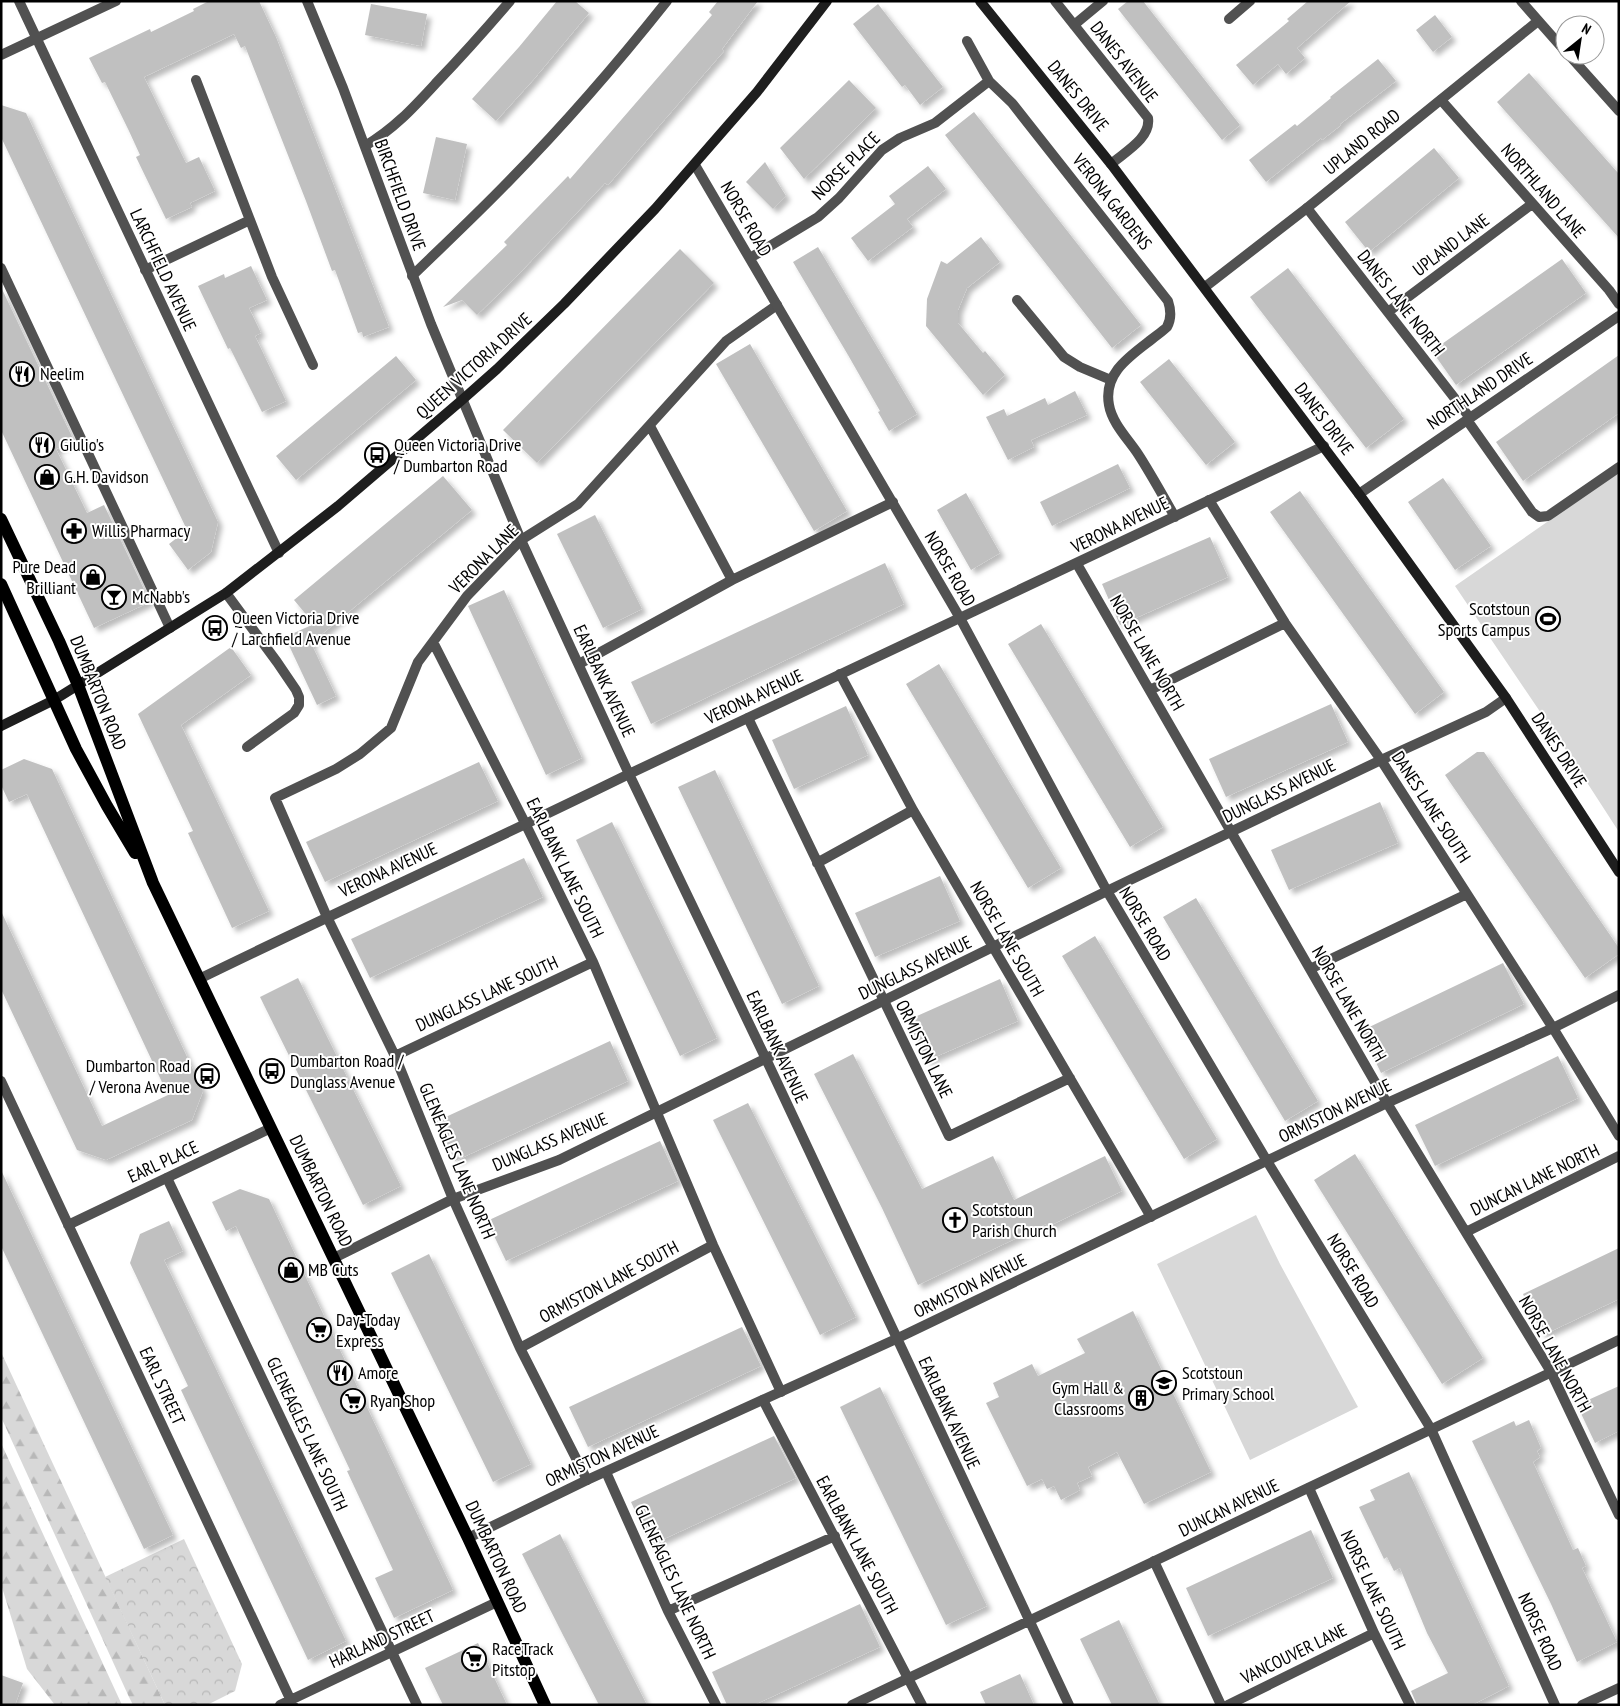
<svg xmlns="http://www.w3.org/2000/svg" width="1620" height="1706" font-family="'PT Sans Narrow',sans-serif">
  <defs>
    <pattern id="forest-firs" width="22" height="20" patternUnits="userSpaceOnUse" patternTransform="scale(1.25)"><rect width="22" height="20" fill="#d8d8d8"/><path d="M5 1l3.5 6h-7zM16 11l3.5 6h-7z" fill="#b8b8b8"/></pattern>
    <pattern id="park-crowns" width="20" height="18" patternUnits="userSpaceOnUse" patternTransform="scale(1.25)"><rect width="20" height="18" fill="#d8d8d8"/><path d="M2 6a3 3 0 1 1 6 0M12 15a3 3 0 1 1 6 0" fill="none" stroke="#b8b8b8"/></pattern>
    <filter id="shadow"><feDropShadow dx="4.5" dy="4.5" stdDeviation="2.5" flood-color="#0004"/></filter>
  </defs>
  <rect width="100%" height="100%" fill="#fff"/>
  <path fill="#d8d8d8" d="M1619,472V832L1566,750L1455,586Z
    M1256,1215L1280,1264L1358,1407L1250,1460L1157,1264Z"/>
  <path fill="url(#forest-firs)" d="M1,1352L165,1705H133L129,1697L1,1417Z
    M1,1443L122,1705H55L27,1669L1,1584Z"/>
  <path fill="url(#park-crowns)" d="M184,1539L242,1664L235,1691L207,1705H165L105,1577Z"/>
  <path fill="#c0c0c0" filter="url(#shadow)" d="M209,1H259L276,37L389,327L363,337L362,332L358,333L335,270L332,271L306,201L245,46L241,48L234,34L144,77L186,163L199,157L215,191L190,203L192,207L166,219L136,157L140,155L129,131L105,82L102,83L89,58L150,29L151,32L194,11L193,9Z
    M557,1H575L589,13L534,79L496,121L472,99L519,47Z
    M718,1H758L722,49L724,51L608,185L605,183L515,278L477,315L462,300L443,307L507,245L504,242L568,176L570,179L712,15L709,12Z
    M1128,1H1143L1240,125L1222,140L1118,9Z
    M1308,1H1351L1297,48L1305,58L1286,74L1278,64L1253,85L1236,65L1289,21L1287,19Z
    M371,4L427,14L421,46L365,35Z
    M878,4L943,87L920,105L905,85L902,87L853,24Z
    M1435,15L1452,37L1433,52L1416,30Z
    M1378,59L1396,81L1340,124L1341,125L1322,140L1321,138L1266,182L1249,160L1295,124L1297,126L1331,98L1330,97Z
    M1529,73L1619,174V238L1497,102Z
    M849,80L876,108L804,179L780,148Z
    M1,105L26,113L218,522L211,552L188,570L169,544L187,530L1,137Z
    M974,112L1141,325L1112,348L945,135Z
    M436,137L467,144L455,200L423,193Z
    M1434,148L1459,178L1369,252L1345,222Z
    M765,162L786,196L773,209L746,182Z
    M928,166L946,189L907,219L913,227L868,261L851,238L895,204L889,196Z
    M981,237L1000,262L967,288L958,310V323L983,353L985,351L1005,375L983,395L926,326L927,299L941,261L947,264Z
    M818,247L917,414L889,431L878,412L880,411L848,355L793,262Z
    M680,249L714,283L537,463L503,430Z
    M1562,259L1586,293L1456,385L1432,351Z
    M251,266L267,300L249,308L261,333L255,336L286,401L262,412L230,348L228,349L198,286L224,274L225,278Z
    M1288,268L1404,419L1366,448L1250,297Z
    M1,287L74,441L56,449L87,513L104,505L150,602L94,628L1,430Z
    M750,344L847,511L814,531L716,364Z
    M1619,355V413L1523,481L1496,442Z
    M396,356L416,380L296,480L276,456Z
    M1169,359L1235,442L1206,465L1140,382Z
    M1075,391L1087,415L1031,440L1034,447L1008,460L986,417L1004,409L1007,416L1045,398L1048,405Z
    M1118,464L1130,488L1052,526L1040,502Z
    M443,476L472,510L311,643L336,696L317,705L285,637L314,624L294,600Z
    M1443,478L1491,546L1455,570L1408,502Z
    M1300,491L1444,692L1415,714L1270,512Z
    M966,493L1000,553L971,570L937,510Z
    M595,515L642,609L603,628L557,534Z
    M1210,537L1228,577L1120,625L1102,584Z
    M885,563L904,604L651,724L631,682Z
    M504,590L582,758L546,775L468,606Z
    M1041,624L1163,827L1130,847L1008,644Z
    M231,647L251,675L181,725L269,911L232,928L188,833L193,831L138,714Z
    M939,664L1061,868L1028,888L906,684Z
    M1331,704L1348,742L1226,797L1209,759Z
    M846,706L868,755L794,789L772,740Z
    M1477,752H1484L1619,948V954L1585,978L1445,775Z
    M24,759L52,769L203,1091L192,1120L106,1160L77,1150L1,989V911L102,1126L168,1095L27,794L9,802L1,785V770Z
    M479,762L498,801L325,882L306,842Z
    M715,770L819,986L782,1004L678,787Z
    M1380,802L1398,843L1289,890L1271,850Z
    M612,822L717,1038L680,1056L576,840Z
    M524,858L543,897L370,978L351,939Z
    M940,876L960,921L875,957L855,913Z
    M1196,898L1318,1101L1285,1121L1163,917Z
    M1095,936L1217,1139L1184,1159L1062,956Z
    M1503,963L1524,1004L1381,1073L1361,1031Z
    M298,978L401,1186L363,1205L260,997Z
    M1000,979L1018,1021L926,1061L908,1020Z
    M610,1041L628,1081L455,1161L437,1121Z
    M853,1054L922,1189L993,1156L1014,1200L1105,1156L1122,1191L1047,1227L1046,1224L918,1285L882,1208L814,1074Z
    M1558,1056L1578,1098L1435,1166L1415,1125Z
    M748,1103L856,1317L820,1335L713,1120Z
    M660,1141L678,1181L506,1261L487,1221Z
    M1355,1154L1483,1358L1442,1384L1314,1180Z
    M1,1170L173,1535L144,1549L1,1246Z
    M240,1189L269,1199L453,1590L394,1618L375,1578L393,1570L347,1471L350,1470L236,1226L226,1231L212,1202Z
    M169,1221L183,1251L164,1260L346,1641L308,1660L181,1390L188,1386L130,1263L140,1234Z
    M1619,1248V1299L1543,1335L1523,1294Z
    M429,1254L531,1464L493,1482L391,1273Z
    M1133,1311L1211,1472L1144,1504L1117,1452L1088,1467L1092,1476L1077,1483L1080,1490L1061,1500L1054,1486L1047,1489L1042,1479L1027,1486L986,1403L999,1397L993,1383L1032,1364L1038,1376L1085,1353L1077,1339Z
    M742,1327L761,1366L588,1447L569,1407Z
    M1619,1386V1431L1595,1443L1577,1405Z
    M880,1387L987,1606L946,1625L840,1407Z
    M1529,1420L1541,1448L1537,1451L1540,1457L1533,1462L1573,1550L1578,1548L1586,1566L1582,1568L1617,1642L1577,1662L1551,1604L1472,1441L1514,1421L1516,1426Z
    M774,1436L796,1478L651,1545L631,1502Z
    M1409,1472L1509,1686L1472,1705H1417L1411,1691L1448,1673L1427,1633L1400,1568L1394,1571L1387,1557L1384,1559L1359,1507L1375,1500L1370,1490Z
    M1311,1530L1333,1578L1208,1636L1186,1588Z
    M560,1534L577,1568L647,1705H599L564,1637L522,1554Z
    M860,1604L880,1647L754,1705H727L712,1672Z
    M1119,1620L1129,1641L1160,1705H1112L1080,1639Z
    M478,1643L507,1705H443L425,1668Z
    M1020,1674L1034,1705H986L980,1692Z
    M1,1675L23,1683L15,1705H1Z"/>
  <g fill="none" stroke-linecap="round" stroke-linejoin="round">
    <path stroke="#515151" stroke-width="10" d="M196,80L272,277L313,365
      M1441,100L1609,290L1619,304
      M1307,208L1470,418
      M1,268L170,628
      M145,270L250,220
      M412,276C444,245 477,214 508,182C564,125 617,64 667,1
      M1388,312L1532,204
      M1467,420L1532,512L1539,517L1548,516L1619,467
      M650,426L732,580
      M1209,500L1285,623L1381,760L1553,1028L1619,1136
      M1077,564L1387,1103L1551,1372L1619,1515
      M226,593L277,662L296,690L299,697V705L294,713L247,747
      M433,642L526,825L593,962L713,1245L781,1392
      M579,664L732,580L893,502
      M840,674L913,810L1151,1217
      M1150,690L1285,623
      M748,718L949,1136L1070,1078
      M817,863L913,810
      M1310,969L1467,894
      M395,1056L593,962
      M167,1178L417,1705
      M1466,1232L1619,1156
      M520,1348L713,1245
      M763,1400L922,1705
      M606,1472L668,1611L716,1705
      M587,1480L520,1348L453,1199L395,1056L327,917L275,798L336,769L360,754L391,728L418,662L467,596L521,540L578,504L726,341L777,305
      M1309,1488L1374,1633L1410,1705
      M1154,1561L1221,1705
      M668,1611L835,1536
      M1228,1705L1374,1633"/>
    <path stroke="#515151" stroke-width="10" d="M19,1L279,553
      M307,1L343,88L431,324L521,540L629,774L766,1059L1069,1705
      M1055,1L1148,118C1151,138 1125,152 1111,164
      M1521,1L1565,51
      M1229,19L1250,1
      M1074,25L1103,1
      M967,41L989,81L1012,103L1168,301C1171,310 1172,318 1167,327C1163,331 1157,335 1152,339C1130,356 1103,373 1109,405C1112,423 1128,439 1138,454C1151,474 1163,496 1175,517
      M1,55L116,1
      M1569,55L1619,111
      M365,146C395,128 413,108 437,82C462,56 486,29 510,1
      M695,165L960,618L1107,891L1267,1161L1431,1429L1555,1705
      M750,258L818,217L839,198L882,150L900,138L935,123L989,81
      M1205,287L1307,208L1538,21
      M1017,300L1064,357L1080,367L1111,380
      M1359,494L1619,316
      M199,979C342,909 487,844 629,774L1324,446
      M1,1081L293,1705
      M68,1225L271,1128
      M334,1258L453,1199L559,1160L1107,891L1381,760L1486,712L1506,698
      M468,1538L587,1480L896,1339L1387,1103L1553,1028L1619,995
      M280,1705L497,1602
      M852,1705L1619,1340
      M1582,1705L1619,1688"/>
    <path stroke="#1e1e1e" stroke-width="10" d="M980,1L1111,164L1359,494L1506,698L1619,872
      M1,726L54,700L226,593L338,506L462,400L497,369L564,304L655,209L757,92L827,1"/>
    <path stroke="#000" stroke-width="12" d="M1,519L59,641L78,685L153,883L468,1538L545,1705
      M1,584L76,749L107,806L135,853"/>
  </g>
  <defs>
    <symbol id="restaurant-ring" viewBox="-11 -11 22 22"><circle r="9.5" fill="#fff" stroke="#000" stroke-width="1.5"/><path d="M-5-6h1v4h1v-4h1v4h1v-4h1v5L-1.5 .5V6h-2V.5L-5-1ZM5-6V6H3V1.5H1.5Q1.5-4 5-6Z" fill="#000"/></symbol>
    <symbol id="bus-ring" viewBox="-11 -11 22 22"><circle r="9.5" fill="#fff" stroke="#000" stroke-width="1.5"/><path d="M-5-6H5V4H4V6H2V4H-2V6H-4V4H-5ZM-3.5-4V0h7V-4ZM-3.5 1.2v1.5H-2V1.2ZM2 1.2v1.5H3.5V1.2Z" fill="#000"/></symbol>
    <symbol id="shop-ring" viewBox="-11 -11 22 22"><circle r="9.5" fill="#fff" stroke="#000" stroke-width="1.5"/><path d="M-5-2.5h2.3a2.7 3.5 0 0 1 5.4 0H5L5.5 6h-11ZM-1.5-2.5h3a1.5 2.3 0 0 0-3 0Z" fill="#000"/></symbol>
    <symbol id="pharmacy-ring" viewBox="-11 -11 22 22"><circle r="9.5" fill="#fff" stroke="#000" stroke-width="1.5"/><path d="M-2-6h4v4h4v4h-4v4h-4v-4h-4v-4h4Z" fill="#000"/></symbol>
    <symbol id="bar-ring" viewBox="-11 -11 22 22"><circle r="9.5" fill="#fff" stroke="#000" stroke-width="1.5"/><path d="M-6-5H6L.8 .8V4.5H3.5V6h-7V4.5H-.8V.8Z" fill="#000"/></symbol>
    <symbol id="stadium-ring" viewBox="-11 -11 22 22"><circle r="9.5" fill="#fff" stroke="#000" stroke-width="1.5"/><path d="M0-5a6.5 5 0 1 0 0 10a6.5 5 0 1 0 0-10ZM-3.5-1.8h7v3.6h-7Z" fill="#000"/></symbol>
    <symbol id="church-ring" viewBox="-11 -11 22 22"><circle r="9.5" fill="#fff" stroke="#000" stroke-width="1.5"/><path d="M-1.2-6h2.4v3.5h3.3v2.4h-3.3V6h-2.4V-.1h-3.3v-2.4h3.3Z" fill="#000"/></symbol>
    <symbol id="supermarket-ring" viewBox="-11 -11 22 22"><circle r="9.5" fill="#fff" stroke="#000" stroke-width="1.5"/><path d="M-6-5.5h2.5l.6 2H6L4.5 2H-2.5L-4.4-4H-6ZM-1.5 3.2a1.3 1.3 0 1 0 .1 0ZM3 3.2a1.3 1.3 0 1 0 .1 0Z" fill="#000"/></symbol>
    <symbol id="school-ring" viewBox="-11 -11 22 22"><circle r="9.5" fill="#fff" stroke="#000" stroke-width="1.5"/><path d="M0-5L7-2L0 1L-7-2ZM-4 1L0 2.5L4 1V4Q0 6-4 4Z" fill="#000"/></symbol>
    <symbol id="building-ring" viewBox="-11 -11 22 22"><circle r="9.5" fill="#fff" stroke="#000" stroke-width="1.5"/><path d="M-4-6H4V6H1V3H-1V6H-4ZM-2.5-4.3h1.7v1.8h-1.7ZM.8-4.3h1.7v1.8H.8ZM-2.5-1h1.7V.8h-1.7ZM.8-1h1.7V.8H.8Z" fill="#000"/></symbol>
  </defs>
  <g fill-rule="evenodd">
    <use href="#restaurant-ring" x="8" y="360" width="28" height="28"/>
    <use href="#restaurant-ring" x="28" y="431" width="28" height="28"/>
    <use href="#bus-ring" x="363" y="441" width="28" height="28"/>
    <use href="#shop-ring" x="33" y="463" width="28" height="28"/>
    <use href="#pharmacy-ring" x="60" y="517" width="28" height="28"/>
    <use href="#shop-ring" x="79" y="563" width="28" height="28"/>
    <use href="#bar-ring" x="100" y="583" width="28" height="28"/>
    <use href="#stadium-ring" x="1534" y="605" width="28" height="28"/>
    <use href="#bus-ring" x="201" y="614" width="28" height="28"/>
    <use href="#bus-ring" x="258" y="1057" width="28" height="28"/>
    <use href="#bus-ring" x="193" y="1062" width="28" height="28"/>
    <use href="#church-ring" x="941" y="1206" width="28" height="28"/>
    <use href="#shop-ring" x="277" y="1256" width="28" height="28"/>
    <use href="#supermarket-ring" x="305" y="1316" width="28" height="28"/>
    <use href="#restaurant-ring" x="326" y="1359" width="28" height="28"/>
    <use href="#school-ring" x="1150" y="1369" width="28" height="28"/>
    <use href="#building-ring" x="1127" y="1384" width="28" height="28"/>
    <use href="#supermarket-ring" x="339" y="1387" width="28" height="28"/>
    <use href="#supermarket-ring" x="460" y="1645" width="28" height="28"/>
  </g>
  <g text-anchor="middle" stroke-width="4" stroke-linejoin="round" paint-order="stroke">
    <g font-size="18" fill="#000" stroke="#fff">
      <text transform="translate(1124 62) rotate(52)" y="6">DANES AVENUE</text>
      <text transform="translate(1078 96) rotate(51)" y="6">DANES DRIVE</text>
      <text transform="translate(1362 142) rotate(-39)" y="6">UPLAND ROAD</text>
      <text transform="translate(846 166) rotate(-45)" y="6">NORSE PLACE</text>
      <text transform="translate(1543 191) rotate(49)" y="6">NORTHLAND LANE</text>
      <text transform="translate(400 195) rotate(70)" y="6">BIRCHFIELD DRIVE</text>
      <text transform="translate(1112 202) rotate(52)" y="6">VERONA GARDENS</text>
      <text transform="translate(746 219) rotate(60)" y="6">NORSE ROAD</text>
      <text transform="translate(1451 245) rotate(-37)" y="6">UPLAND LANE</text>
      <text transform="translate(163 270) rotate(65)" y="6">LARCHFIELD AVENUE</text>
      <text transform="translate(1401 303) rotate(52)" y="6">DANES LANE NORTH</text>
      <text transform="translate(474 366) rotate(-42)" y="6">QUEEN VICTORIA DRIVE</text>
      <text transform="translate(1480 391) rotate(-34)" y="6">NORTHLAND DRIVE</text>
      <text transform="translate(1324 419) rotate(53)" y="6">DANES DRIVE</text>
      <text transform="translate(1120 525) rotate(-26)" y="6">VERONA AVENUE</text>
      <text transform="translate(484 559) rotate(-45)" y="6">VERONA LANE</text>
      <text transform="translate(950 569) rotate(60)" y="6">NORSE ROAD</text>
      <text transform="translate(1147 653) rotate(60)" y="6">NORSE LANE NORTH</text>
      <text transform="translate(604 681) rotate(65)" y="6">EARLBANK AVENUE</text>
      <text transform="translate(98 693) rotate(68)" y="6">DUMBARTON ROAD</text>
      <text transform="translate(754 697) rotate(-25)" y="6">VERONA AVENUE</text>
      <text transform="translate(1559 750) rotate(57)" y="6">DANES DRIVE</text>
      <text transform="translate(1279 791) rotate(-26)" y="6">DUNGLASS AVENUE</text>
      <text transform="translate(1431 807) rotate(57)" y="6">DANES LANE SOUTH</text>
      <text transform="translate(565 868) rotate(64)" y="6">EARLBANK LANE SOUTH</text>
      <text transform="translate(388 870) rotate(-25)" y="6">VERONA AVENUE</text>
      <text transform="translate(1145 924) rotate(59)" y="6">NORSE ROAD</text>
      <text transform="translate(1007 939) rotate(60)" y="6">NORSE LANE SOUTH</text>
      <text transform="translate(915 968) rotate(-26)" y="6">DUNGLASS AVENUE</text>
      <text transform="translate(487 994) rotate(-25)" y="6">DUNGLASS LANE SOUTH</text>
      <text transform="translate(1349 1004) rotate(60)" y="6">NORSE LANE NORTH</text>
      <text transform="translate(777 1047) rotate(65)" y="6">EARLBANK AVENUE</text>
      <text transform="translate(924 1049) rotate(64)" y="6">ORMISTON LANE</text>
      <text transform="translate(1335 1111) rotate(-26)" y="6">ORMISTON AVENUE</text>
      <text transform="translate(550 1142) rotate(-23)" y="6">DUNGLASS AVENUE</text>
      <text transform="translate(457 1161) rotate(67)" y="6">GLENEAGLES LANE NORTH</text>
      <text transform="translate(163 1162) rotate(-25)" y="6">EARL PLACE</text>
      <text transform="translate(1535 1180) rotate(-26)" y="6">DUNCAN LANE NORTH</text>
      <text transform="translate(321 1191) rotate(64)" y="6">DUMBARTON ROAD</text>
      <text transform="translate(1353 1271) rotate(59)" y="6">NORSE ROAD</text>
      <text transform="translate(609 1282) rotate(-28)" y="6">ORMISTON LANE SOUTH</text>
      <text transform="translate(970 1286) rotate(-26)" y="6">ORMISTON AVENUE</text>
      <text transform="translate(1555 1354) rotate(61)" y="6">NORSE LANE NORTH</text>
      <text transform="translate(162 1386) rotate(65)" y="6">EARL STREET</text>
      <text transform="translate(949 1413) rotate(65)" y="6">EARLBANK AVENUE</text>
      <text transform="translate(307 1434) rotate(65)" y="6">GLENEAGLES LANE SOUTH</text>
      <text transform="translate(602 1456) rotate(-25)" y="6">ORMISTON AVENUE</text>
      <text transform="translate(1229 1508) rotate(-26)" y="6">DUNCAN AVENUE</text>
      <text transform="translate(857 1545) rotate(62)" y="6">EARLBANK LANE SOUTH</text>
      <text transform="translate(496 1557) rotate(65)" y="6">DUMBARTON ROAD</text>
      <text transform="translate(675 1582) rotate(65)" y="6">GLENEAGLES LANE NORTH</text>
      <text transform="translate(1373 1590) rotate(65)" y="6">NORSE LANE SOUTH</text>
      <text transform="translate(1540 1632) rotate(66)" y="6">NORSE ROAD</text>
      <text transform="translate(382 1639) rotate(-25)" y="6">HARLAND STREET</text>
      <text transform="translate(1294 1654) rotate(-26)" y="6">VANCOUVER LANE</text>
    </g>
    <g font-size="18" fill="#000" stroke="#fff" text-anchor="start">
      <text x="40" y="380">Neelim</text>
      <text x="60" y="451">Giulio's</text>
      <text x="394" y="451">Queen Victoria Drive<tspan x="394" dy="21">/ Dumbarton Road</tspan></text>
      <text x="64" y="483">G.H. Davidson</text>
      <text x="92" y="537">Willis Pharmacy</text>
      <text x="76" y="573" text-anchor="end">Pure Dead<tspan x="76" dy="21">Brilliant</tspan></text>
      <text x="132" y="603">McNabb's</text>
      <text x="1530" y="615" text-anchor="end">Scotstoun<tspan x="1530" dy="21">Sports Campus</tspan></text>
      <text x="232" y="624">Queen Victoria Drive<tspan x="232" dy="21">/ Larchfield Avenue</tspan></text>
      <text x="290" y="1067">Dumbarton Road /<tspan x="290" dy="21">Dunglass Avenue</tspan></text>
      <text x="190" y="1072" text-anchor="end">Dumbarton Road<tspan x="190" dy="21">/ Verona Avenue</tspan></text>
      <text x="972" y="1216">Scotstoun<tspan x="972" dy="21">Parish Church</tspan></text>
      <text x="308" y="1276">MB Cuts</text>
      <text x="336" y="1326">Day-Today<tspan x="336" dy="21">Express</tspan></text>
      <text x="358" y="1379">Amore</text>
      <text x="1182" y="1379">Scotstoun<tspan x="1182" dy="21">Primary School</tspan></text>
      <text x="1124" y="1394" text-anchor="end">Gym Hall &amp;<tspan x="1124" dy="21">Classrooms</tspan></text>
      <text x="370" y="1407">Ryan Shop</text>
      <text x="492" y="1655">RaceTrack<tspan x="492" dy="21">Pitstop</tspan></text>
    </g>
  </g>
  <rect width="1620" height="1706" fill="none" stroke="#000000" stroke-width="5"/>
  <g transform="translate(1580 40) rotate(30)"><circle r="24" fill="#ffffff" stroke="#999999"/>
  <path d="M0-4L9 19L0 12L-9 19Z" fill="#000000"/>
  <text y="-8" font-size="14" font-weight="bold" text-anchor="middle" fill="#000000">N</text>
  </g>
</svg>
